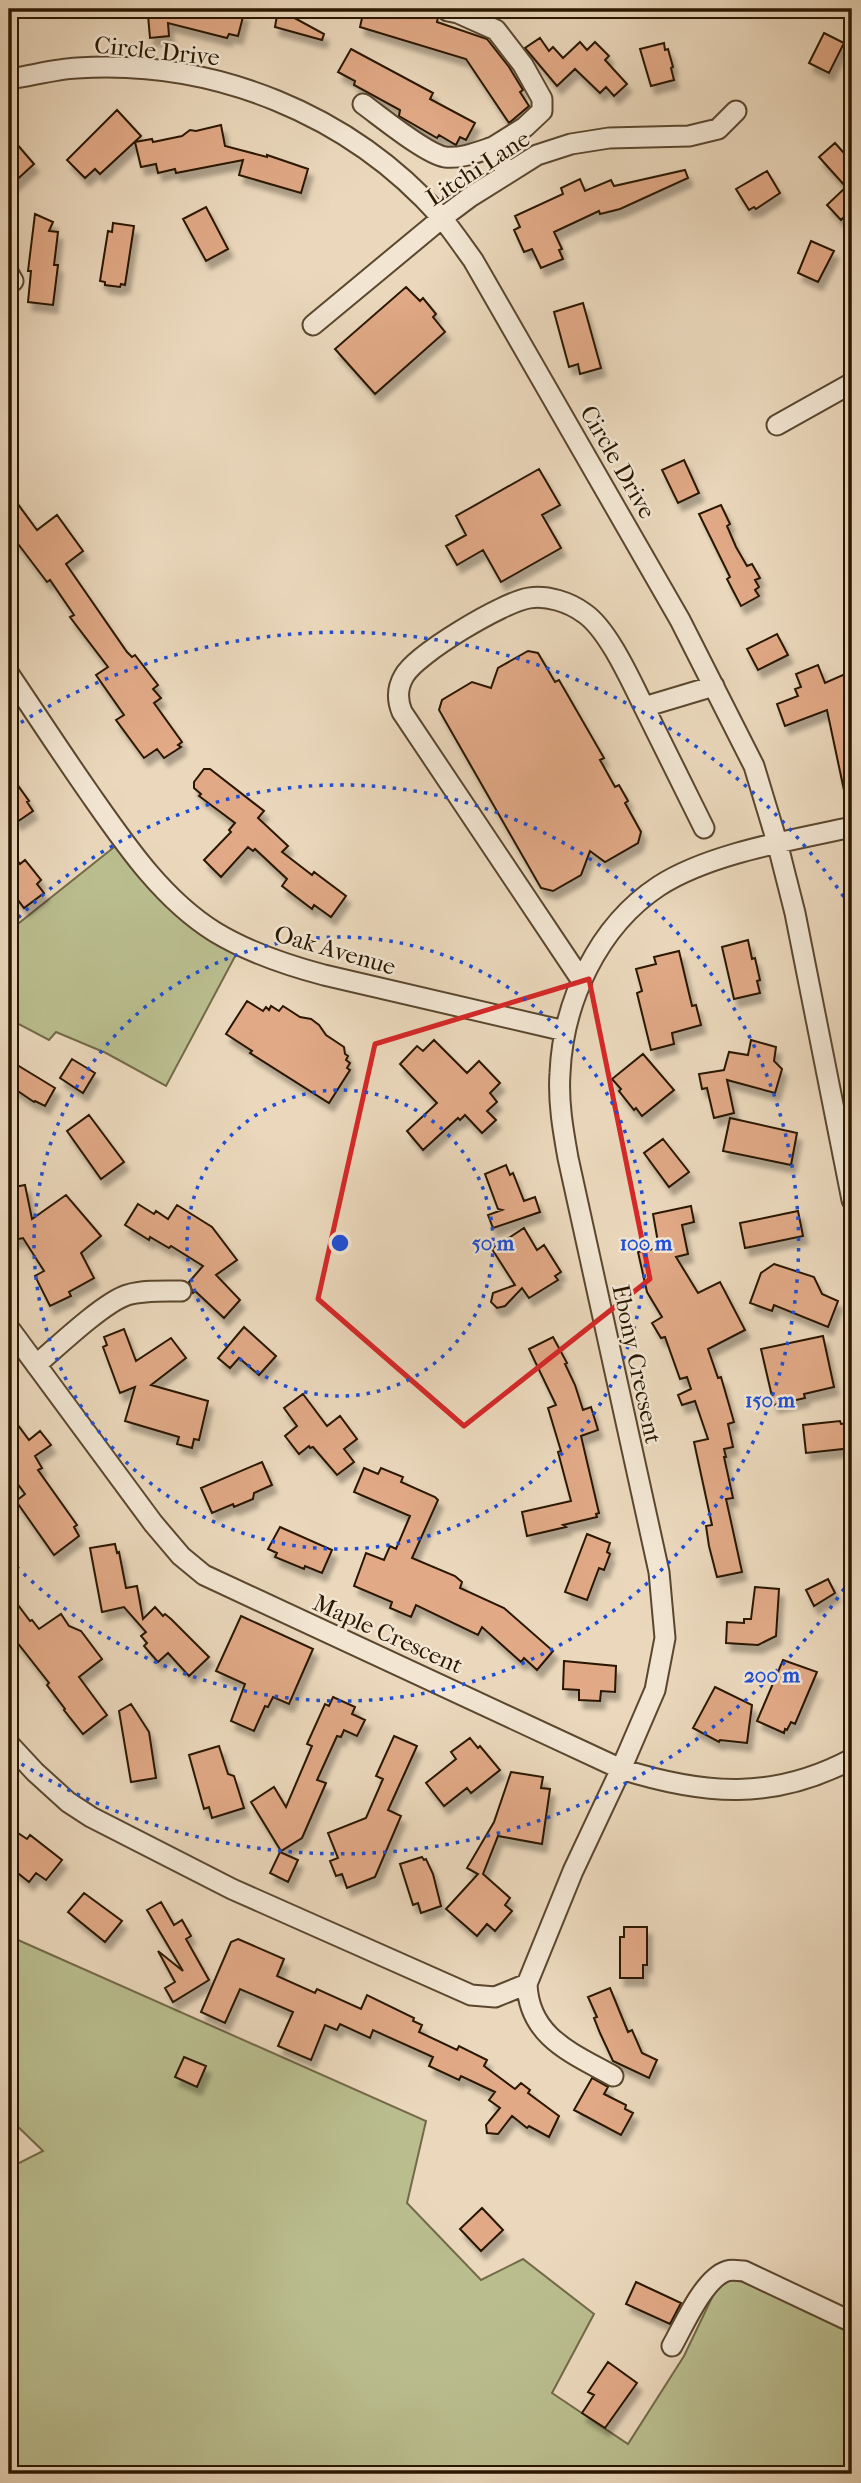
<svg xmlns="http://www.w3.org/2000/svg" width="861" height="2483" font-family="'IM FELL French Canon',serif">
  <defs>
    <filter id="shadow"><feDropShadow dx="4.5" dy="8" stdDeviation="2" flood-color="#0004"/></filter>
  </defs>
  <rect width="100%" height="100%" fill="#ebd8bc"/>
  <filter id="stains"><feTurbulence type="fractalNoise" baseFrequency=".00286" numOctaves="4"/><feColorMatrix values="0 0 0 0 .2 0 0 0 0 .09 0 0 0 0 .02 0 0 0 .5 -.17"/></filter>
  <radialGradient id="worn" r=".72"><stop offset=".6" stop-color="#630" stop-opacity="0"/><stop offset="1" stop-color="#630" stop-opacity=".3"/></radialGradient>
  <path fill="#babe8f" stroke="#726a48" stroke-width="2" d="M123,840L240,947L166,1086L106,1053L56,1032L49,1040L9,1019V931Z
    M9,1936L426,2121L407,2203L481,2280L523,2259L594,2314L552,2393L628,2444L684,2356L730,2260L852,2321V2474H9V2168L43,2151L9,2118Z"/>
  <path fill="#e1a986" stroke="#291700" stroke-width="2" filter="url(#shadow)" d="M190,9H227L244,13L238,36L229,34L227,38L168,23L169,36L150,38L148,15L189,13Z
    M278,9L324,34L322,40L275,27Z
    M364,9H410L438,17L437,22L487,39L509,67L523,90L520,92L529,106L509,123L466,59L360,27Z
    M824,33L844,43L829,73L809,63Z
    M540,38L549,51L553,47L563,58L580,42L587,50L595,42L609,56L605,60L627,84L614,96L606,87L600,93L575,69L557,86L525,48Z
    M664,43L665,50L668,49L673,67L671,68L674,80L651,86L640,49Z
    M351,49L433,93L430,99L475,123L466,140L460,137L456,145L439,135L437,138L399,116L400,110L354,85L355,81L338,72Z
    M117,110L141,136L100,174L95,169L85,178L67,160Z
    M221,125L225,146L267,157V155L308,169L301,193L239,175L243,160L176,173L175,169L158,173L156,164L141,167L135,142L152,139L153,142L182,136L190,130L196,131Z
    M9,135L34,164L9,187Z
    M835,143L852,162V209L841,220L827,205L846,187L819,157Z
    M685,170L688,178L620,209L600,214L599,211L554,232L562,249L559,250L563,259L541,268L532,249L524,252L514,230L520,227L515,216L563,194L561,188L580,179L585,191L611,180L614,186Z
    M767,171L780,193L756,209L754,207L749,210L736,189Z
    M206,207L228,249L206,261L183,219Z
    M35,214L53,222L49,231L58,232L54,265H58L53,305L28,302L31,271H28Z
    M113,223L134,226L125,285L121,284L120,287L105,285V282L100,281L108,231L112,232Z
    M811,241L834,251L818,282L798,273Z
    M406,287L420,301L423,298L436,314L433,317L445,332L375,394L335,349Z
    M583,303L601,368L580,374L578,364L569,367L554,312Z
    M684,460L699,493L678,503L662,470Z
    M539,469L560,505L542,515L561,548L501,582L483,550L457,565L446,546L466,535L456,516Z
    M9,492L37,530L57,515L83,551L66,564L127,652L132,657L135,655L158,685L153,689L161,698L154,703L182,742L178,745L181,747L164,758L157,749L144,758L116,720L124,715L96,675L108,667L70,617L74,615L50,580L47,582L9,532Z
    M721,505L730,524L727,526L736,547L747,566L752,564L760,578L755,580L759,587L755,590L759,596L741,606L727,579L730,577L699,514Z
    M777,634L788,655L758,670L747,649Z
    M528,651L538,653L555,682L559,680L604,758L600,760L615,787L619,785L628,801L625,803L641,832L638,843L605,862L590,851L581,875L553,891L541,888L439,710L442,700L472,682L491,688L498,668Z
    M818,665L825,683L852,671V794L845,795L827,710L785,726L777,704L798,696L795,689L801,687L796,674Z
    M204,769H210L264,811L258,818L288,846L282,852L312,875L314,872L346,896L331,917L314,905L312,909L282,886L287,879L255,849L253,851L248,847L221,877L204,860L231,832L229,830L235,823L199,796L201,794L194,788V782Z
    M9,773L29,801L27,802L33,811L17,822L11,814L9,815Z
    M9,850L20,864L25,860L41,880L37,884L44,893L24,908L9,888Z
    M748,940L752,959L755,958L760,980L757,981L760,993L734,999L722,947Z
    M679,951L692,1006L696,1005L701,1025L672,1033L674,1044L651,1050L637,993L642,991L636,969L656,964L654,957Z
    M247,1001L263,1011L266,1007L269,1010L271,1006L279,1011L283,1006L300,1017L311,1019L319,1025L326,1035L344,1047L345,1054L348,1056L346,1060L350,1063L347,1068L350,1070L329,1103L250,1053L252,1051L226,1034Z
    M434,1040L467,1073L479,1061L500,1083L490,1093L497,1102L487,1111L496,1120L482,1133L465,1115L460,1120L458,1118L423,1150L407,1131L437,1103L400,1064L417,1046L423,1051Z
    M751,1040L776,1047L774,1061L782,1069L775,1093L727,1080L734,1113L714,1118L707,1088L702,1089L699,1074L724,1070L729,1052L748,1055Z
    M643,1054L674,1090L642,1116L636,1108L634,1110L619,1091L621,1089L612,1079Z
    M72,1059L95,1073L83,1093L60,1078Z
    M9,1060L55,1088L45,1106L35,1101L34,1102L9,1085Z
    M89,1115L124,1162L101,1179L67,1131Z
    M730,1118L797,1133L791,1165L723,1151Z
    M663,1139L689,1172L669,1187L644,1153Z
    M506,1165L510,1175L513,1173L524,1201L535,1197L540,1212L493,1228L488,1215L502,1210L498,1209L485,1174Z
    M25,1185L32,1219L66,1195L101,1236L81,1253L94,1278L69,1292L71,1296L50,1306L35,1276L44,1271L23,1238L9,1241V1188Z
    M138,1204L154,1214L156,1211L168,1219L177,1205L212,1227L237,1260L216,1275L240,1300L224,1318L195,1291L193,1293L189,1282L203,1266L171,1246L169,1248L150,1237L149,1240L125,1225Z
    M691,1206L694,1222L682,1225L688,1254L676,1257L698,1293L720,1282L745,1330L708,1349L718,1378L721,1377L734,1422L728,1424L733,1447L724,1449L726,1457H724L733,1498L726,1499L742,1572L717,1577L709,1546L706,1526L712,1525L694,1442L708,1439L695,1401L682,1405L678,1395L691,1389L687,1377L680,1379L665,1337L661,1338L652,1323L662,1317L647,1292L638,1252L659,1248L653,1214Z
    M798,1211L803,1236L745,1248L740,1223Z
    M524,1228L537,1250L544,1245L561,1272L555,1276L558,1280L529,1298L522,1288L505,1306L497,1308L491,1302L493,1293L515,1285L492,1249Z
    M774,1264L814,1277L822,1294L838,1301L828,1327L774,1305L772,1311L750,1303L761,1273Z
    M244,1327L276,1356L259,1375L239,1358L230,1368L218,1358Z
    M124,1329L136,1361L171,1338L186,1358L151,1385L208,1401L199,1440L194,1439L192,1448L177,1444L179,1437L125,1421L135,1387L120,1393L103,1347L107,1345L104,1337Z
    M823,1336L834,1387L804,1394L805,1398L774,1405L761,1349Z
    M553,1337L567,1363L565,1364L575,1385L583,1410L591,1407L598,1430L581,1436L599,1513L596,1514L597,1517L563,1525L566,1527L527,1536L522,1512L571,1501L558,1452L561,1451L548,1408L556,1405L529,1349Z
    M303,1394L327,1426L340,1416L357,1439L344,1449L354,1462L337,1475L313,1447L310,1448L309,1446L299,1454L285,1436L297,1426L284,1408Z
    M9,1413L29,1440L40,1431L51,1445L35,1456L42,1468L38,1470L77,1525L74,1527L79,1536L54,1555L16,1501L25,1494L9,1472Z
    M840,1421L841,1424L850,1423L852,1448L806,1453L803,1425Z
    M262,1462L272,1485L254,1493L253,1499L234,1507L233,1504L212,1513L201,1488Z
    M364,1468L378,1474L381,1468L403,1477L401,1482L435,1497L438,1500L412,1558L455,1576L462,1582L460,1588L504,1608L553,1651L537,1670L524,1658L521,1662L482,1627L478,1635L416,1605L411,1617L390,1608L392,1602L354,1586L366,1553L384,1560L390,1546L396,1549L410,1516L354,1492Z
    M280,1527L332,1550L322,1573L305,1566L304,1569L275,1557L277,1553L268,1549Z
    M587,1534L610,1543L607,1552L610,1554L604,1570L599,1568L587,1600L565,1592Z
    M115,1544L117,1553L119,1552L126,1588L137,1586L143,1619L155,1607L163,1616L165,1614L171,1619L209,1657L189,1676L168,1653L158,1662L144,1646L147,1643L141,1636L146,1632L124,1607L102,1612L90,1548Z
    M828,1579L835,1593L814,1606L806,1590Z
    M755,1587L779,1589L776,1636L758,1645L726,1643L727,1622L744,1623V1619H751Z
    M9,1593L30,1621L32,1620L39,1629L61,1614L69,1626L81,1631L102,1659L79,1677L107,1715L83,1734L64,1710L65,1709L47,1685L49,1683L9,1632Z
    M241,1616L313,1649L289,1704L273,1697L268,1707L265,1706L254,1731L231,1721L245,1684L216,1671Z
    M783,1660L817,1672L795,1724L791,1722L787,1730L785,1729L784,1733L757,1721Z
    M564,1661L616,1666L615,1692L601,1691L600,1701L579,1700V1690L563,1689Z
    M715,1687L752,1705L747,1743L720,1740L719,1742L693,1728Z
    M333,1697L355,1707L352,1714L365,1720L357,1736L344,1730L341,1737L337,1736L317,1780L326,1783L302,1838L281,1851L251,1802L274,1787L286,1807L312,1746L307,1744L325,1704L329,1706Z
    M131,1704L149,1732L156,1778L131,1782L119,1711Z
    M394,1736L417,1746L388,1810L401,1816L375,1877L347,1888L342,1874L336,1876L330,1861L338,1858L328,1833L366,1818L383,1779L376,1776Z
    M470,1738L478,1748L480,1746L500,1770L471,1793L467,1788L444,1806L426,1783L456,1759L451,1752Z
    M219,1746L228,1774L234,1776L244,1808L212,1818L209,1807L204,1809L189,1755Z
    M511,1772L543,1777L541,1788L550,1789L542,1844L498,1836L483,1874L510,1898L505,1905L512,1911L495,1931L487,1924L477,1936L446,1909L478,1874L467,1868L494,1822Z
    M9,1827L27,1839L30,1835L62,1860L46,1880L36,1873L29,1882L9,1866Z
    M280,1852L298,1860L288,1882L270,1873Z
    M422,1857L424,1860L426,1859L433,1874L441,1906L421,1913L418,1903L413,1905L400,1864Z
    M84,1893L122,1921L105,1942L68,1912Z
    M161,1902L174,1925L182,1920L191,1936L186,1939L209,1980L173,2002L165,1988L175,1982L158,1951L183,1971L147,1910Z
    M624,1927H647V1965H643V1978H620V1937H624Z
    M238,1939L284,1959L277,1976L315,1993L317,1989L361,2009L367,1995L414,2018L413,2021L422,2025L419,2032L457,2050L459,2046L487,2060L484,2066L515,2089L521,2083L530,2090L528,2093L559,2116L549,2137L529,2126L527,2128L512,2116L498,2134L487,2133L486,2125L500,2108L489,2100L495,2092L461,2076L459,2080L429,2066L433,2057L373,2030L370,2038L340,2024L337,2030L325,2025L311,2060L278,2046L293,2012L240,1989L225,2023L201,2012L231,1942Z
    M610,1988L628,2032L632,2030L642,2053L657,2060L649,2078L613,2061L600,2033L594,2018L597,2017L588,1997Z
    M184,2057L206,2066L197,2087L175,2077Z
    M592,2078L608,2087L604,2094L626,2105L625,2109L633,2113L621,2135L574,2110Z
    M482,2208L503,2230L481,2251L460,2229Z
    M636,2282L681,2303L670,2324L626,2304Z
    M608,2362L637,2383L605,2428L582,2413L594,2395L588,2392Z"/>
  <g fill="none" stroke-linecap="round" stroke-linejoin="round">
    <defs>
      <path id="minor" d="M448,11L458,13L496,30L523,65L542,99V111L525,127L493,147L507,173
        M9,79C31,76 55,69 77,68C214,59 350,114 441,217C452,230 462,245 473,260L680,620L754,766L777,842L795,913L852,1200
        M363,104C381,117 426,154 445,157C461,159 478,152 493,147
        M9,274L13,281
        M313,325L442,218L470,197L537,155L571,144L609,138L689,136L718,129L736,111
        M777,425L852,383
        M9,674C36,714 62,754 90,794C125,844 162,899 215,932C248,952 286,965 324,975L565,1031
        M644,707L704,828
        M582,981L402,712C397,700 397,688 404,676C416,654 503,602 529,598C547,595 569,602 584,613C608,629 631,681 644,707L714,686
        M9,1328L153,1523L181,1556L204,1575L621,1769C704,1795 773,1801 852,1759
        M36,1365C57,1347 103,1303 127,1295C144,1290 164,1291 181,1291
        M9,1744L35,1772L68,1802L91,1817L232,1889L471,1995L495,1997L527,1984
        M613,2076C572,2053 529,2037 527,1984L573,1871L621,1769L655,1690L665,1638L659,1572L568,1158C563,1130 558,1102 560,1073C563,1002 598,926 659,886C710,853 793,840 852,827
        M672,2346C684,2325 704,2278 727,2271C733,2269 739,2271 744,2271L852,2322"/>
    </defs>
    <use href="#minor" stroke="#5a472f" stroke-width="23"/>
    <use href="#minor" stroke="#f2e6d3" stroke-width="19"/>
  </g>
  <path fill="none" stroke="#d62828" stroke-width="5" stroke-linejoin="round" d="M589,979L650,1279L464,1426L318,1299L375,1044Z"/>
  <g fill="none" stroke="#1d4ed8" stroke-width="3.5" stroke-dasharray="3.5 7">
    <circle cx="340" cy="1243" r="153"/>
    <circle cx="340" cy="1243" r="306"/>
    <path d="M11 925A458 458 0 1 1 11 1561"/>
    <path d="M850 1580A611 611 0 0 1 12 1758M12 728A611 611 0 0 1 850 906"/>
  </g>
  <g text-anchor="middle" stroke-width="5" stroke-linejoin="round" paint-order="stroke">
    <g font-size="24" fill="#291700" stroke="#f2e6d3">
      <text transform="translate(157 51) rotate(6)" y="8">Circle Drive</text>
      <text transform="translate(478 168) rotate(-33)" y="8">Litchi Lane</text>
      <text transform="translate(618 462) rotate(60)" y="8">Circle Drive</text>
      <text transform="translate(335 950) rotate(16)" y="8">Oak Avenue</text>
      <text transform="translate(637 1364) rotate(78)" y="8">Ebony Crecsent</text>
      <text transform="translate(388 1634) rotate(24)" y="8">Maple Crescent</text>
    </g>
  </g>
  <circle cx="340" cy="1243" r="10" fill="#1d4ed8" stroke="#f2e6d3" stroke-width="3.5"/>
  <g font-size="21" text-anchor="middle" font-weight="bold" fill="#1d4ed8" stroke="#f2e6d3" stroke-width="5" stroke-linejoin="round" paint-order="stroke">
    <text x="493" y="1250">50 m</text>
    <text x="646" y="1250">100 m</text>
    <text x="770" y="1407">150 m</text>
    <text x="772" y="1682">200 m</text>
  </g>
  <rect width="861" height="2483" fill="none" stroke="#ebd8bc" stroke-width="35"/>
  <rect x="10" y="10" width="840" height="2462" fill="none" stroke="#291700" stroke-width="3.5"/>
  <rect x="18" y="18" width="826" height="2448" fill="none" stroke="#291700" stroke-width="2"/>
  <rect width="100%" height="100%" filter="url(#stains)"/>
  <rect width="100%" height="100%" fill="url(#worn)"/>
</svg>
